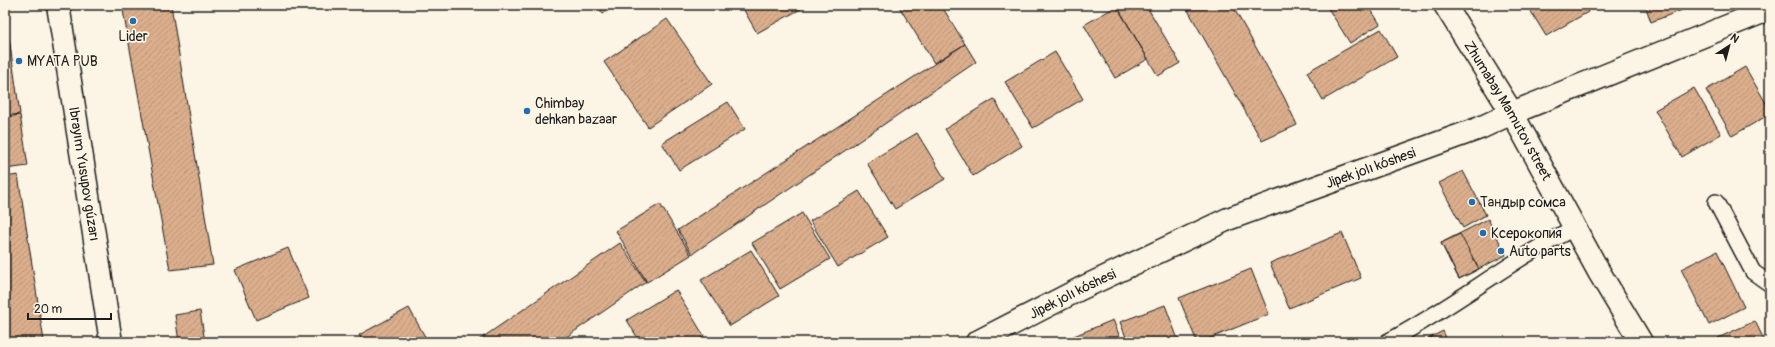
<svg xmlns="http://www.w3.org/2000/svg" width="1775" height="347" font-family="Pangolin,sans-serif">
  <defs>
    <pattern id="building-hatch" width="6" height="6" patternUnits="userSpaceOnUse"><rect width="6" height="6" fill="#dbae8c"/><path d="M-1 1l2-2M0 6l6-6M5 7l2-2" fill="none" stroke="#bb9578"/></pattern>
  </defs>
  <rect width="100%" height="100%" fill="#fcf5e5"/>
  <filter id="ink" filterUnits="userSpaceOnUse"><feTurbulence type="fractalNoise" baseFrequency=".025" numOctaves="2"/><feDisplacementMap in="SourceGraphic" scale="8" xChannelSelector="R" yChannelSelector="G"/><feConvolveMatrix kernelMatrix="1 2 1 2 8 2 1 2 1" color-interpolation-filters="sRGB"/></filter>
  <g filter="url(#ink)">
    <path fill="url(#building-hatch)" stroke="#1c1c1c" d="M122,5H171L213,265L170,270Z
      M597,5H616L603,14Z
      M741,5H808L757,33Z
      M898,5H941L965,44L934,63Z
      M1116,5H1146L1180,63L1158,76Z
      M1185,5H1232L1284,97L1297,125L1262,141Z
      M1326,5H1368L1380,24L1350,43Z
      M1527,5H1584L1588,12L1546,36Z
      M1645,5H1695L1651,22Z
      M1117,6L1148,59L1115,78L1084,25Z
      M667,19L712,84L648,127L604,62Z
      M1381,29L1397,57L1323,100L1307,72Z
      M5,35L9,38L20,114L5,116Z
      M965,44L976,62L692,254L678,230Z
      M1055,52L1083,99L1033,128L1005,82Z
      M1745,67L1770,110V114L1732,136L1706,90Z
      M1694,88L1721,134L1682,157L1655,110Z
      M994,99L1022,146L973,176L945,129Z
      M728,102L745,129L679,170L662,143Z
      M20,115L28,166L5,169V117Z
      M917,133L945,179L895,209L867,163Z
      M1463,171L1486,215L1463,228L1439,183Z
      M18,175L44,341L41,342H5V177Z
      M859,191L888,237L838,267L810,221Z
      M660,204L691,255L647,282L616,231Z
      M802,213L830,259L780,289L752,243Z
      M1488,219L1506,255L1459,279L1441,243Z
      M1342,233L1361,278L1289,308L1270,263Z
      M1460,234L1479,269L1459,279L1441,243Z
      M620,243L646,282L559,342H476Z
      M288,248L309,298L256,320L235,270Z
      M751,250L779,296L730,326L701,280Z
      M1717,251L1744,307L1709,325L1681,269Z
      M1251,269L1269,314L1201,342H1197L1179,298Z
      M676,290L704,336L695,342H640L627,320Z
      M1165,305L1179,342H1128L1120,322Z
      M409,308L428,342H363L359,335Z
      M200,311L205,342H179L175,315Z
      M1113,320L1122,342H1071L1069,338Z
      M1755,321L1765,342H1720L1718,338Z
      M1443,331L1448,342H1422Z"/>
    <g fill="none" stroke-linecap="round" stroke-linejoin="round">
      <defs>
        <path id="lane" d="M1716,202L1753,272L1770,284
          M1387,342C1452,308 1509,261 1574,228"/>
        <g id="street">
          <path id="s1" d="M977,342L1080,289L1228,219L1480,128L1512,113"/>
        </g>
        <g id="secondary">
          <path id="s2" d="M58,5L111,342"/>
          <path id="s3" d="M1445,5L1512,113L1599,272L1641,342"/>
          <path d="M1512,113L1770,9"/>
        </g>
      </defs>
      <use href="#lane" stroke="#1c1c1c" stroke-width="18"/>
      <use href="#street" stroke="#1c1c1c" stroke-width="25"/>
      <use href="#secondary" stroke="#1c1c1c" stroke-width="25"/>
      <use href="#lane" stroke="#fcf5e5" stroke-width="15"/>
      <use href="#street" stroke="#fcf5e5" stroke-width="22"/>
      <use href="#secondary" stroke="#fcf5e5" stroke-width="22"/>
    </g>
  </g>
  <g fill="#1f6fb2" stroke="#fcf5e5" stroke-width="1.5">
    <circle cx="133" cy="21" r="4"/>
    <circle cx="19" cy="61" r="4"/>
    <circle cx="527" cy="111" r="4"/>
    <circle cx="1472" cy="202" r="4"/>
    <circle cx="1483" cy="233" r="4"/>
    <circle cx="1501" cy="251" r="4"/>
  </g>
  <g text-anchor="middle" stroke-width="3.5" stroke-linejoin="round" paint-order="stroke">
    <g font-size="14" fill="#1c1c1c" stroke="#fcf5e5" text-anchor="start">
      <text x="133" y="41" text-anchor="middle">Lider</text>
      <text x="27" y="66">MYATA PUB</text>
      <text x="535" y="108">Chimbay<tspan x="535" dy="16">dehkan bazaar</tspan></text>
      <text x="1480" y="207">Тандыр сомса</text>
      <text x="1491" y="238">Ксерокопия</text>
      <text x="1509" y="256">Auto parts</text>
    </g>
    <g font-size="14" fill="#1c1c1c" stroke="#fcf5e5">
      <text dy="5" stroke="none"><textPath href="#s3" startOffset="123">Zhumabay Mamutov street</textPath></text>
      <text dy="5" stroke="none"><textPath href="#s1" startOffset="431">Jipek jolı kóshesi</textPath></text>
      <text dy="5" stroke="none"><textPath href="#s2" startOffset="171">Ibrayım Yusupov gúzarı</textPath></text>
      <text dy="5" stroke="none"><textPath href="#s1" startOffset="107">Jipek jolı kóshesi</textPath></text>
    </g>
  </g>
  <rect width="1775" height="347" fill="none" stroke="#fcf5e5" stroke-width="20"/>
  <rect x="10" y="10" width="1755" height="327" fill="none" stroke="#1c1c1c" stroke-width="1.5" filter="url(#ink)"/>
  <g transform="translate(1729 46) rotate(36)" stroke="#fcf5e5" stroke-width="3" paint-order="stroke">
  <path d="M0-3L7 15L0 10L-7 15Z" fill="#1c1c1c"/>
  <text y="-6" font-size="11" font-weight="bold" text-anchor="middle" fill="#1c1c1c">N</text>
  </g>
  <path d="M28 313v6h83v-6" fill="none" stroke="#1c1c1c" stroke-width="2"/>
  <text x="34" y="313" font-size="12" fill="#1c1c1c" stroke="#fcf5e5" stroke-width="3" paint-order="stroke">20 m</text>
</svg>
